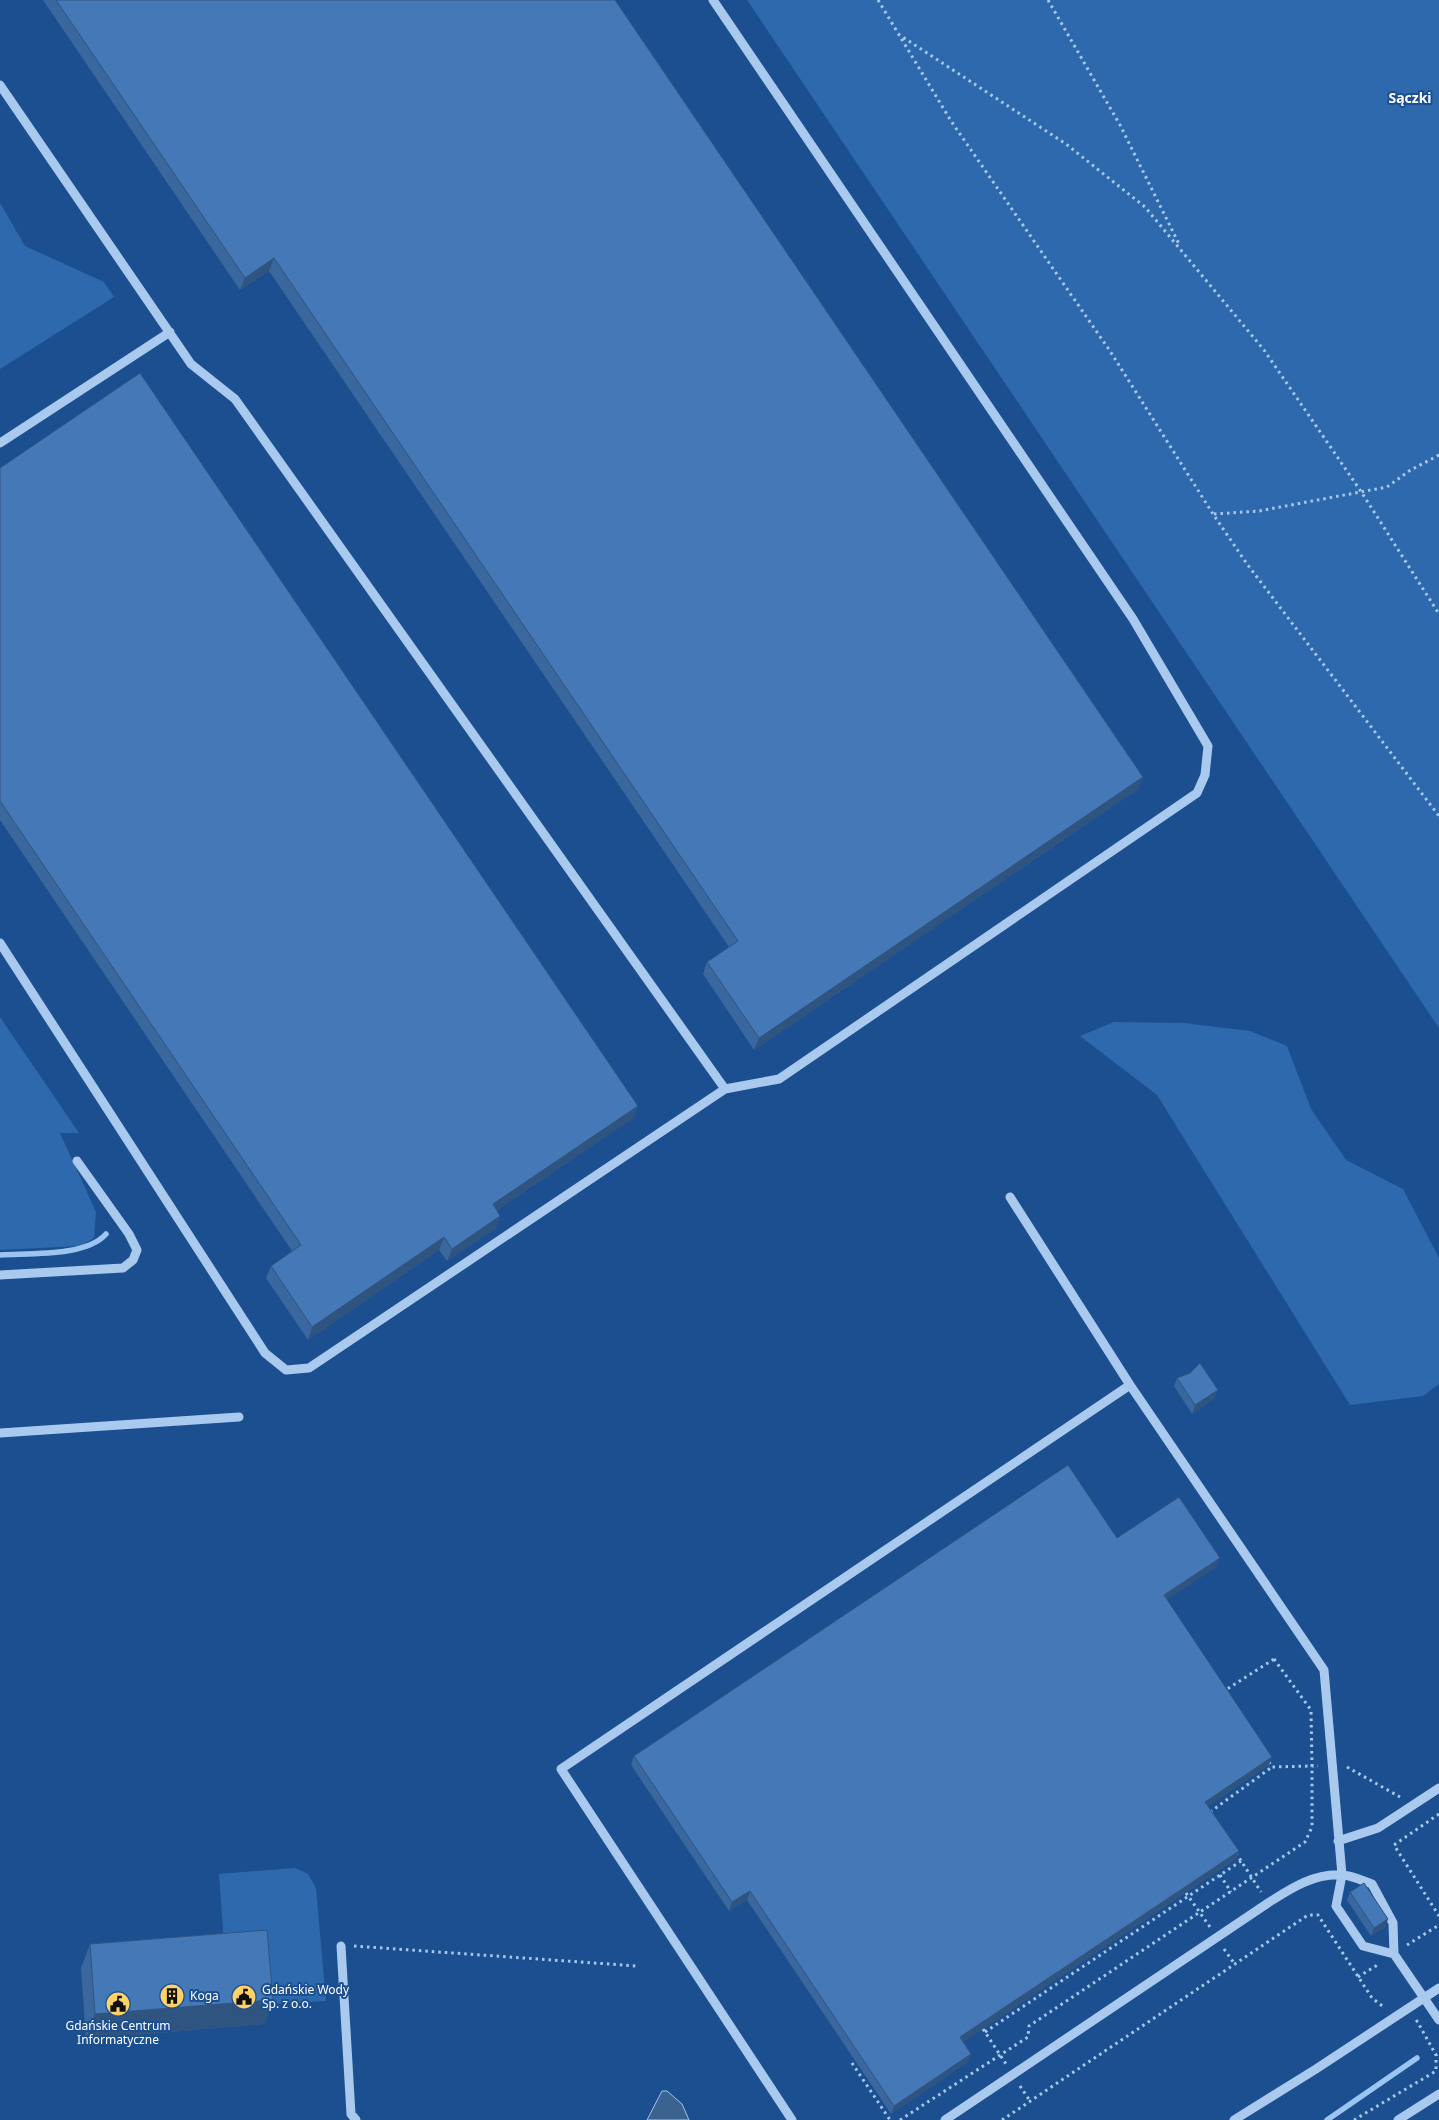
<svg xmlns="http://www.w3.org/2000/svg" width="1439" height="2120" font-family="'Noto Sans',sans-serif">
  <rect width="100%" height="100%" fill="#1b4f8f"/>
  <path fill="#2e69ad" d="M747,0H1439V1028Z
    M0,203L25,246L104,282L114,297L0,369Z
    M0,1017L79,1133H60L96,1212L94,1238L80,1246L0,1250Z
    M1114,1022L1184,1023L1250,1031L1287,1046L1311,1109L1346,1160L1403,1189L1439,1258V1384L1423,1396L1350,1405L1157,1095L1080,1036Z
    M295,1868L308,1874L316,1888L326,2001L268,2004L224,1944L219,1874Z"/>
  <path fill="#3c6290" stroke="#9cc4f0" d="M662,2091H667L682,2104L689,2120H647Z"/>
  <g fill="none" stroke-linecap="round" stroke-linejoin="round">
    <path stroke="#9cc4f0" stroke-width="5.5" d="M0,1255C29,1253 86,1257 106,1234
      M1327,2120L1417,2058"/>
    <path stroke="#a9c9ee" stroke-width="3" stroke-dasharray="2.5 4" stroke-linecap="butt" d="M878,0L951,121L1110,351L1213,514L1247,564L1439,816
      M1048,0L1120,125L1180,246
      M898,34L1066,144L1145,207L1264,350L1362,493L1439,614
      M1214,514L1259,511L1387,487L1409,471L1439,455
      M1274,1659L1311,1710L1312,1766L1272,1767L1224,1691Z
      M1347,1767L1400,1797
      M1210,1812L1272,1767
      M1439,1814L1394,1845L1439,1916
      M1236,1853L1261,1892
      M1220,1875L1231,1892
      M1186,1893L1210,1927
      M1407,1945L1439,1925
      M354,1946L637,1966
      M1224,1949L1234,1963
      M1358,1977L1379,1964
      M1416,2022L1417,2021L1436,2055
      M983,2029L1006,2064
      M985,2032L1241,1861
      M852,2063L890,2120
      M1020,2086L1030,2101
      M900,2120L1028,2037L1029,2026L1305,1842L1312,1827V1766H1318
      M1002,2120L1308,1915H1318L1372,1998L1385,2008
      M1354,2120L1436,2071V2055L1439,2053"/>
    <path stroke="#a9c9ee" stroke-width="9" d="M0,85L191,364L235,399L725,1089
      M0,443L170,332
      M0,943L265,1353L286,1370L309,1368L725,1089L779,1079L1197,793L1205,775L1208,746L1133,619L713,0
      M1010,1197L1130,1385L1324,1670L1342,1875L1336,1906L1363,1946L1394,1954
      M0,1275L123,1268L133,1260L137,1250L129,1234L77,1161
      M0,1433L239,1417
      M1338,1841L1378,1828L1439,1788
      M341,1946L351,2114L356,2120
      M792,2120L561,1769L1130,1385
      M945,2120L1268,1903C1290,1889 1314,1873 1342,1875C1351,1875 1363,1881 1372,1884L1393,1923L1394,1954L1439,2020
      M1234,2120L1316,2069L1439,1988
      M1398,2120L1439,2094"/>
  </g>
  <path fill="#3a679d" d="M43,0H615L1143,777L1138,789L754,1050L703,974L707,962L729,947L269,271L240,290Z
    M0,468L638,1106L633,1118L497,1210L500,1216L496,1228L447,1261L439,1250L308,1340L266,1278L271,1266L292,1251L0,820Z
    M1177,1378L1215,1398L1192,1414L1174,1386Z
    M1117,1538L1217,1566L1166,1600L1269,1765L1208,1806L1239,1851L1236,1859L963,2042L971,2054L968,2062L891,2114L747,1900L729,1911L631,1765L634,1756Z
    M1350,1892L1388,1919L1385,1927L1371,1936L1347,1900Z
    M90,1944L273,2000L264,2024L86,2039L81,1968Z"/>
  <path fill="#305480" d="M274,258L269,271L240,290L245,278Z
    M1143,777L1138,789L754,1050L759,1038Z
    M638,1106L633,1118L488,1216L493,1204Z
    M500,1216L496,1228L447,1261L452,1249Z
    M444,1237L439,1250L308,1340L312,1327Z
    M1218,1390L1215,1398L1192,1414L1195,1405Z
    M1220,1558L1217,1566L1160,1604L1164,1595Z
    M1272,1757L1269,1765L1202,1810L1205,1802Z
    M1239,1851L1236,1859L957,2046L960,2037Z
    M750,1891L747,1900L729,1911L732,1902Z
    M1388,1919L1385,1927L1371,1936L1374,1928Z
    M273,2000L264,2024L86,2039L95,2014Z
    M971,2054L968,2062L891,2114L894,2106Z"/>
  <path fill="#4478b7" stroke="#305480" d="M56,0H615L1143,777L759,1038L707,962L738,941L274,258L245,278Z
    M140,373L638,1106L493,1204L500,1216L452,1249L444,1237L312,1327L271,1266L301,1245L0,801V468Z
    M1200,1363L1218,1390L1195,1405L1177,1378L1190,1373Z
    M1068,1465L1117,1538L1179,1497L1220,1558L1164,1595L1272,1757L1205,1802L1239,1851L960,2037L971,2054L894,2106L750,1891L732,1902L634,1756Z
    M1364,1883L1388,1919L1374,1928L1350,1892Z
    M267,1930L273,2000L95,2014L90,1944Z"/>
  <defs>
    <symbol id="building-disc" viewBox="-11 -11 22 22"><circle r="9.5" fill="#ffd166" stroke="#1b4f8f"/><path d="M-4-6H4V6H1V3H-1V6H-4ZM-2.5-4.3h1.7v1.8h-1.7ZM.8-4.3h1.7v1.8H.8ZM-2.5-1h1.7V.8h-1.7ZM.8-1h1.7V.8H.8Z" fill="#111"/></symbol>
    <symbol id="civic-disc" viewBox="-11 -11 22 22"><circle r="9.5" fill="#ffd166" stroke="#1b4f8f"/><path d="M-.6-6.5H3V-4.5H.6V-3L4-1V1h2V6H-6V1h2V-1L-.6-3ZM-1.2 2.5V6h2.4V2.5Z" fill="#111"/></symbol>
  </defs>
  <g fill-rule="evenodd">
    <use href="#building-disc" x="158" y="1982" width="28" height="28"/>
    <use href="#civic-disc" x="230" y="1983" width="28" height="28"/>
    <use href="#civic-disc" x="104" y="1990" width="28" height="28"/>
  </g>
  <g text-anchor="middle" stroke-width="4" stroke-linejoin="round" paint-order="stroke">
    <g font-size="12" fill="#fff" stroke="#1b4f8f" text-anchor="start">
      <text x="262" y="1994">Gdańskie Wody<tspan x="262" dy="14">Sp. z o.o.</tspan></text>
      <text x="190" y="2000">Koga</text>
      <text x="118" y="2030" text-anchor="middle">Gdańskie Centrum<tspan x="118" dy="14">Informatyczne</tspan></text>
    </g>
    <g font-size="14" font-weight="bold" fill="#fff" stroke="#1b4f8f">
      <text x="1410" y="103">Sączki</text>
    </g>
  </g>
</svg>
